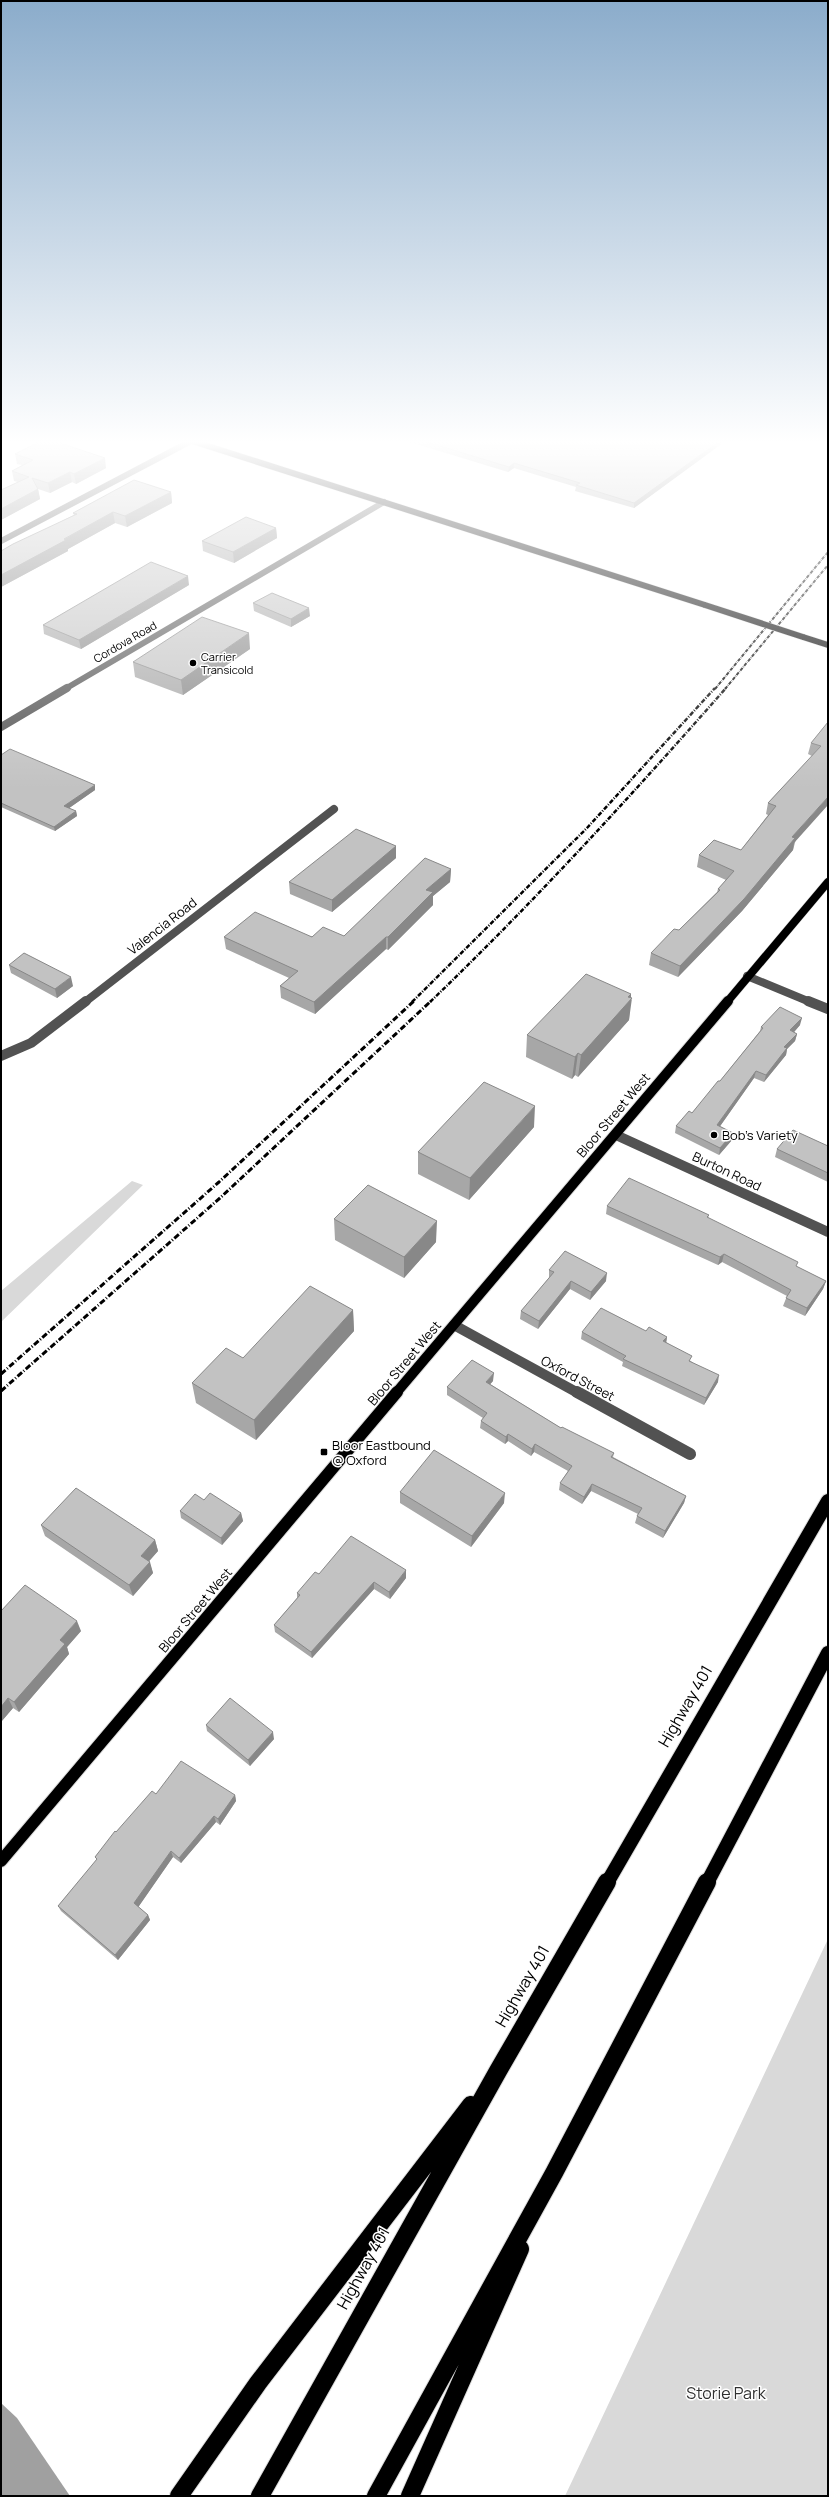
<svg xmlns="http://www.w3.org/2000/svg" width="829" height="2497" font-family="Manrope,sans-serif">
  <rect width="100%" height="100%" fill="#fff"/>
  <path fill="#d9d9d9" d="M132,1181L143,1185L1,1322V1291Z
    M828,1939V2496H565Z"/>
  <path fill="#a0a0a0" d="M1,2403L17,2418L70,2496H1Z"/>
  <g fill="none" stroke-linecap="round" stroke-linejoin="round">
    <defs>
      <path id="major-far3" d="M186,439L705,605
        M803,637L828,645"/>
      <path id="major-far2" d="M727,1002L828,882"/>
      <path id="major-far1" d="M396,1393L728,1001"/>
      <path id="major" d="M1,1861L397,1392"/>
      <path id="highway-far1" d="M607,1883L828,1501
        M707,1883L828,1653"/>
      <path id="highway" d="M179,2496L258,2383L471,2105
        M260,2496L498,2071L607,1882
        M376,2496L554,2173L707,1882
        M410,2496L520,2249"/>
    </defs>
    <use href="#major-far3" stroke="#dbdbdb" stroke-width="7"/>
    <use href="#major-far2" stroke="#dbdbdb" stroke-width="9"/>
    <use href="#major-far1" stroke="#dbdbdb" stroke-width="12"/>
    <use href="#major" stroke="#dbdbdb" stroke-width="14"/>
    <use href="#highway-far1" stroke="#dbdbdb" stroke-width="16"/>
    <use href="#highway" stroke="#dbdbdb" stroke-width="20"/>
    <path stroke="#525252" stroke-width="6" d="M1,541L191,441
      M65,689L384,502"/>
    <path stroke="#525252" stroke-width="8" d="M1,727L67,688
      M747,976L810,1002
      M85,1002L334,809"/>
    <path stroke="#525252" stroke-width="10" d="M808,1001L828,1009
      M1,1056L31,1043L86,1001
      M616,1135L828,1232
      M454,1325L578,1393"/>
    <path stroke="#525252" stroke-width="12" d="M577,1392L690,1454"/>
    <use href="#major-far3" stroke="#000" stroke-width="6"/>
    <use href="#major-far2" stroke="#000" stroke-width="8"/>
    <use href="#major-far1" stroke="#000" stroke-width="10"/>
    <use href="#major" stroke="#000" stroke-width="12"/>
    <use href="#highway-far1" stroke="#000" stroke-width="14"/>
    <use href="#highway" stroke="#000" stroke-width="18"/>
    <path stroke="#000" stroke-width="2" stroke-dasharray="3.5 1 0.5 1" stroke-linecap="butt" d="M715,689L828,552
      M725,689L828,565"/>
    <path stroke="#000" stroke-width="2.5" stroke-dasharray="4.5 1.5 1 1.5" stroke-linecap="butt" d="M412,1002L587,828L715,688
      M430,1002C534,902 631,796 726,688"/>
    <path stroke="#000" stroke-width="3" stroke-dasharray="6 2 1 2" stroke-linecap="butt" d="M1,1374L219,1182L414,1001
      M1,1391L220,1198L431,1001"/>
    <defs>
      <path id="major-bridge" d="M705,605L803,637"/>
    </defs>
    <use href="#major-bridge" stroke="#dbdbdb" stroke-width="7" stroke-linecap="butt"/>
    <use href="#major-bridge" stroke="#000" stroke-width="6"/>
  </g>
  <path fill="#a7a7a7" d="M400,439H720L721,440L720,445L634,508L575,491L576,487L514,468L508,472Z
    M15,454L106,468L76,484L72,482L50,493L38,489L40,499L1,520V490L18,482L14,481L12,471L22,465L17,464Z
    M171,492L172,503L127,527L115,523L68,549V551L1,587V551L74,515L73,513Z
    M276,528L277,538L234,563L203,551L202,541Z
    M189,585L81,649L44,634L43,625Z
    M253,603L310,616L291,627L254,611Z
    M250,649L183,695L135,677L133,662Z
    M828,722L793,850L742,911L678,977L649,965L651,953L679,930L717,892L718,889L726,880L697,867L699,855L741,850L768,815L766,814L768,803L812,756L808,754L811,743Z
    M1,755L95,790L69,808L76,811L77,816L55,831L1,807Z
    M396,846V858L332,912L290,894L289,882Z
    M451,869L450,882L433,896V905L388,950L386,949L315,1014L281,998L280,986L289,978L226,949L224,937L344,936Z
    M9,965L73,986L57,998L11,973Z
    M631,994L629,1020L578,1077L575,1075L572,1079L526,1057L527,1035Z
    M800,1025L794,1032L797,1034L795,1041L787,1049L786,1055L764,1082L754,1078L720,1126L733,1133L732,1140L719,1155L675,1133L676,1126L692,1113L720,1081L760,1031L761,1027Z
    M534,1127L469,1200L418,1174V1152Z
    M828,1146V1182L775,1157L777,1149Z
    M607,1206L709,1215L708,1218L797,1267L826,1281L823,1289L805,1316L783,1306L787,1296L722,1262L718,1265L606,1214Z
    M334,1219L436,1242L404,1278L335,1240Z
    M549,1270L606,1281L590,1300L570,1289L538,1329L520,1319L521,1311L549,1278Z
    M353,1310L354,1331L256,1440L196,1403L192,1383L243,1358Z
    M646,1331L667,1337L666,1342L718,1382L704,1405L622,1366L623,1362L581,1339L582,1332Z
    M493,1381L490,1384L561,1428L614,1453L613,1457L686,1496L684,1503L663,1538L635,1523L637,1516L638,1514L591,1491L582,1504L559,1490L560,1483L568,1471L534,1452L531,1456L508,1441L505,1444L480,1428L481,1421L483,1418L447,1395V1387Z
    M400,1492L504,1503L471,1547L400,1503Z
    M204,1500L241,1513L243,1521L222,1545L181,1518L180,1511Z
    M41,1525L155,1540L158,1551L149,1561L153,1573L133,1596L45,1536Z
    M406,1578L390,1599L374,1589L312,1658L275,1632L274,1625L297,1598V1593Z
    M1,1611L81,1631L67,1647L69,1654L19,1712L13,1708L1,1722Z
    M206,1725L274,1739L250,1766L207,1731Z
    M156,1794L235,1795L236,1801L220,1825L216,1822L181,1863L173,1857L138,1907L148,1915L150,1920L118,1960L61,1911L58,1906L97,1860L95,1857L116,1832Z"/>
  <path fill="#888" d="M721,440L720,445L634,508V503Z
    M105,458L106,468L76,484L74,474Z
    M514,463V468L508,472L509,467Z
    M70,472L72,482L50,493L48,483Z
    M38,489L40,499L1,520V509Z
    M171,492L172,503L127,527L125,516Z
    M113,512L115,523L68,549V551L1,587V575Z
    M276,528L277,538L234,563L233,552Z
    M188,576L189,585L81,649L79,640Z
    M309,608L310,616L291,627V619Z
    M249,633L250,649L183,695L181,680Z
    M95,785V790L65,811L64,806Z
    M828,797V805L794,843L793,850L742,911L678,977L680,966L792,837Z
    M76,811L77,816L55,831L54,827Z
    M396,846V858L332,912V900Z
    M451,869L450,882L433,896V905L388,950V937L426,890Z
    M386,937V949L315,1014L314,1002Z
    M71,977L73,986L57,998L55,989Z
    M631,994V1000L632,998L629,1020L578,1077L581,1055Z
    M802,1018L800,1025L789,1038L790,1030Z
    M797,1034L795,1041L787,1049L786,1055L764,1082L766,1075L784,1047Z
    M578,1053L575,1075L572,1079L575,1057Z
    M756,1071L754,1078L716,1132L717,1125Z
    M535,1106L534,1127L469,1200L470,1178Z
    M733,1133L732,1140L719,1155L720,1148Z
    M437,1221L436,1242L404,1278V1257Z
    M724,1254L722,1262L718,1265L720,1257Z
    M607,1273L606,1281L590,1300L591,1292Z
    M571,1281L570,1289L538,1329L539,1321Z
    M826,1281L823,1289L805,1316L807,1308Z
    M353,1310L354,1331L256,1440L254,1420Z
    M667,1337L666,1344L663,1341Z
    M494,1373L493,1381L486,1389V1382Z
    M719,1375L718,1382L704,1405L706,1398Z
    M508,1434V1441L505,1444L506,1437Z
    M535,1444L534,1452L531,1456L532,1449Z
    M592,1484L591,1491L582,1504L584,1497Z
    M505,1493L504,1503L471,1547L472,1536Z
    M686,1496L684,1503L663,1538L665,1531Z
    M241,1513L243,1521L222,1545L221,1538Z
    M155,1540L158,1551L144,1567L141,1556Z
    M150,1562L153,1573L133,1596L129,1585Z
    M406,1570V1578L390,1599L389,1592Z
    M374,1582V1589L312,1658L311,1652Z
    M77,1621L81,1631L67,1647L69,1654L19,1712L14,1702L60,1640Z
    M8,1698L13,1708L1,1722V1707Z
    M273,1732L274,1739L250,1766L248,1760Z
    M235,1795L236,1801L220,1825L218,1819Z
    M214,1816L216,1822L181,1863L179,1858Z
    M171,1851L173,1857L137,1909L134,1903Z
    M148,1915L150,1920L118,1960L115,1955Z"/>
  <path fill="#c2c2c2" stroke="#888" d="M45,439H48L105,458L74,474L70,472L48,483L32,478L38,489L1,509V490L29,477L12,471L33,460L15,454Z
    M417,439H720L721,440L634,503L576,485L580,483L514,463L509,467Z
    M134,480L171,492L125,516L113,512L64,539L66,540L1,575V551L13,544L77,514L73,513Z
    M246,517L276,528L233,552L202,541Z
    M151,562L188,576L79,640L43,625Z
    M272,593L309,608L291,619L253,603Z
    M202,617L249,633L181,680L133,662Z
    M828,722V797L792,837L795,838L744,899L680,966L651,953L674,929L679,930L720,890L718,889L734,871L699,855L714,840L741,850L776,806L768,803L821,746L811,743Z
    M10,749L95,785L64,806L76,811L54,827L1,803V755Z
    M356,829L396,846L332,900L289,882Z
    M425,858L451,869L426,890L433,892L388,937H386L314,1002L280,986L298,971L224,937L255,912L312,937L323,927L344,936Z
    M24,953L71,977L55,989L9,965Z
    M586,974L631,994L628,997L632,998L581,1055L578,1053L575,1057L527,1035Z
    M780,1007L802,1018L790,1030L797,1034L784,1047L787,1048L766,1075L756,1071L717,1125L733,1133L720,1148L676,1126L689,1111L692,1113L718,1081H720L763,1028L761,1027Z
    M484,1082L535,1106L470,1178L418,1152Z
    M793,1130L828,1146V1173L777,1149Z
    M629,1178L709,1215L707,1217L798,1262L796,1266L826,1281L807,1308L786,1298L791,1290L724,1254L720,1257L607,1206Z
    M368,1185L437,1221L404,1257L334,1219Z
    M565,1251L607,1273L591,1292L571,1281L539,1321L521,1311L554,1272L549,1270Z
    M310,1286L353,1310L254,1420L192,1383L226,1348L243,1358Z
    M601,1308L646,1331L649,1327L667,1337L663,1341L692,1356L689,1361L719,1375L706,1398L623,1359L626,1356L582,1332Z
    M472,1360L494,1373L486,1382L561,1428L562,1427L614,1453L611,1457L686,1496L665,1531L637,1516L642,1508L592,1484L584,1497L560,1483L572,1466L535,1444L532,1449L508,1434L506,1437L481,1421L487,1413L447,1387Z
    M434,1450L505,1493L472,1536L400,1492Z
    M76,1488L155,1540L141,1556L150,1562L129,1585L41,1525Z
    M210,1493L241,1513L221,1538L180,1511L195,1494L204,1500Z
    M351,1536L406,1570L389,1592L374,1582L311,1652L274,1625L300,1595L297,1593L315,1572L319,1574Z
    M25,1585L77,1621L60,1640L65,1644L14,1702L8,1698L1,1707V1611Z
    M230,1698L273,1732L248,1760L206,1725Z
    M181,1761L235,1795L218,1819L214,1816L179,1858L171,1851L134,1903L148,1915L115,1955L58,1906L97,1859L95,1857L115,1831L116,1832L152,1791L156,1794Z"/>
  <linearGradient id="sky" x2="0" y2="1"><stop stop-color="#8baccb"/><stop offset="0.56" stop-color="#fff"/><stop offset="1" stop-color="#fff" stop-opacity="0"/></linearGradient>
  <rect width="829" height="789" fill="url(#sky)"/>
  <g fill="#000" stroke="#fff" stroke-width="1.5">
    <circle cx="193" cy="663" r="4"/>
    <circle cx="714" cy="1135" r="4"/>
    <rect x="320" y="1448" width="8" height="8" rx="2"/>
  </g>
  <g text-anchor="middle" stroke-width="3" stroke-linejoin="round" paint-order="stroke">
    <g font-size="11" fill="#000" stroke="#fff">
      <text transform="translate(125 642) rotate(-30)" y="4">Cordova Road</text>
    </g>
    <g font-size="11" fill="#000" stroke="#fff" text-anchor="start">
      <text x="201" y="661">Carrier<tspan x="201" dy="13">Transicold</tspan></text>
    </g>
    <g font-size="13" fill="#000" stroke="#fff">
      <text transform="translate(162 926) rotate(-38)" y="5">Valencia Road</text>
      <text transform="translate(613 1115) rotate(-50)" y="5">Bloor Street West</text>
      <text transform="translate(727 1171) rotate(25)" y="5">Burton Road</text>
      <text transform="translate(404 1363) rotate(-50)" y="5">Bloor Street West</text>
      <text transform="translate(578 1378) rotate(28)" y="5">Oxford Street</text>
      <text transform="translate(195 1610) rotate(-50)" y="5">Bloor Street West</text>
    </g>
    <g font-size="13" fill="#000" stroke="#fff" text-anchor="start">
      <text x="722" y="1140">Bob's Variety</text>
      <text x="332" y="1450">Bloor Eastbound<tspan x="332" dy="15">@ Oxford</tspan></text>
    </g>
    <g font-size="16" fill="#000" stroke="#fff">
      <text transform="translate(685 1706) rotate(-60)" y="6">Highway 401</text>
      <text transform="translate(522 1986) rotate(-60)" y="6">Highway 401</text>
      <text transform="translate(363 2268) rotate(-61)" y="6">Highway 401</text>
    </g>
    <g font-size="16" fill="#303030" stroke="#fff">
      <text x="726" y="2399">Storie Park</text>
    </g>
  </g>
  <rect width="829" height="2497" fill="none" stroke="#000000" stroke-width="4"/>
</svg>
